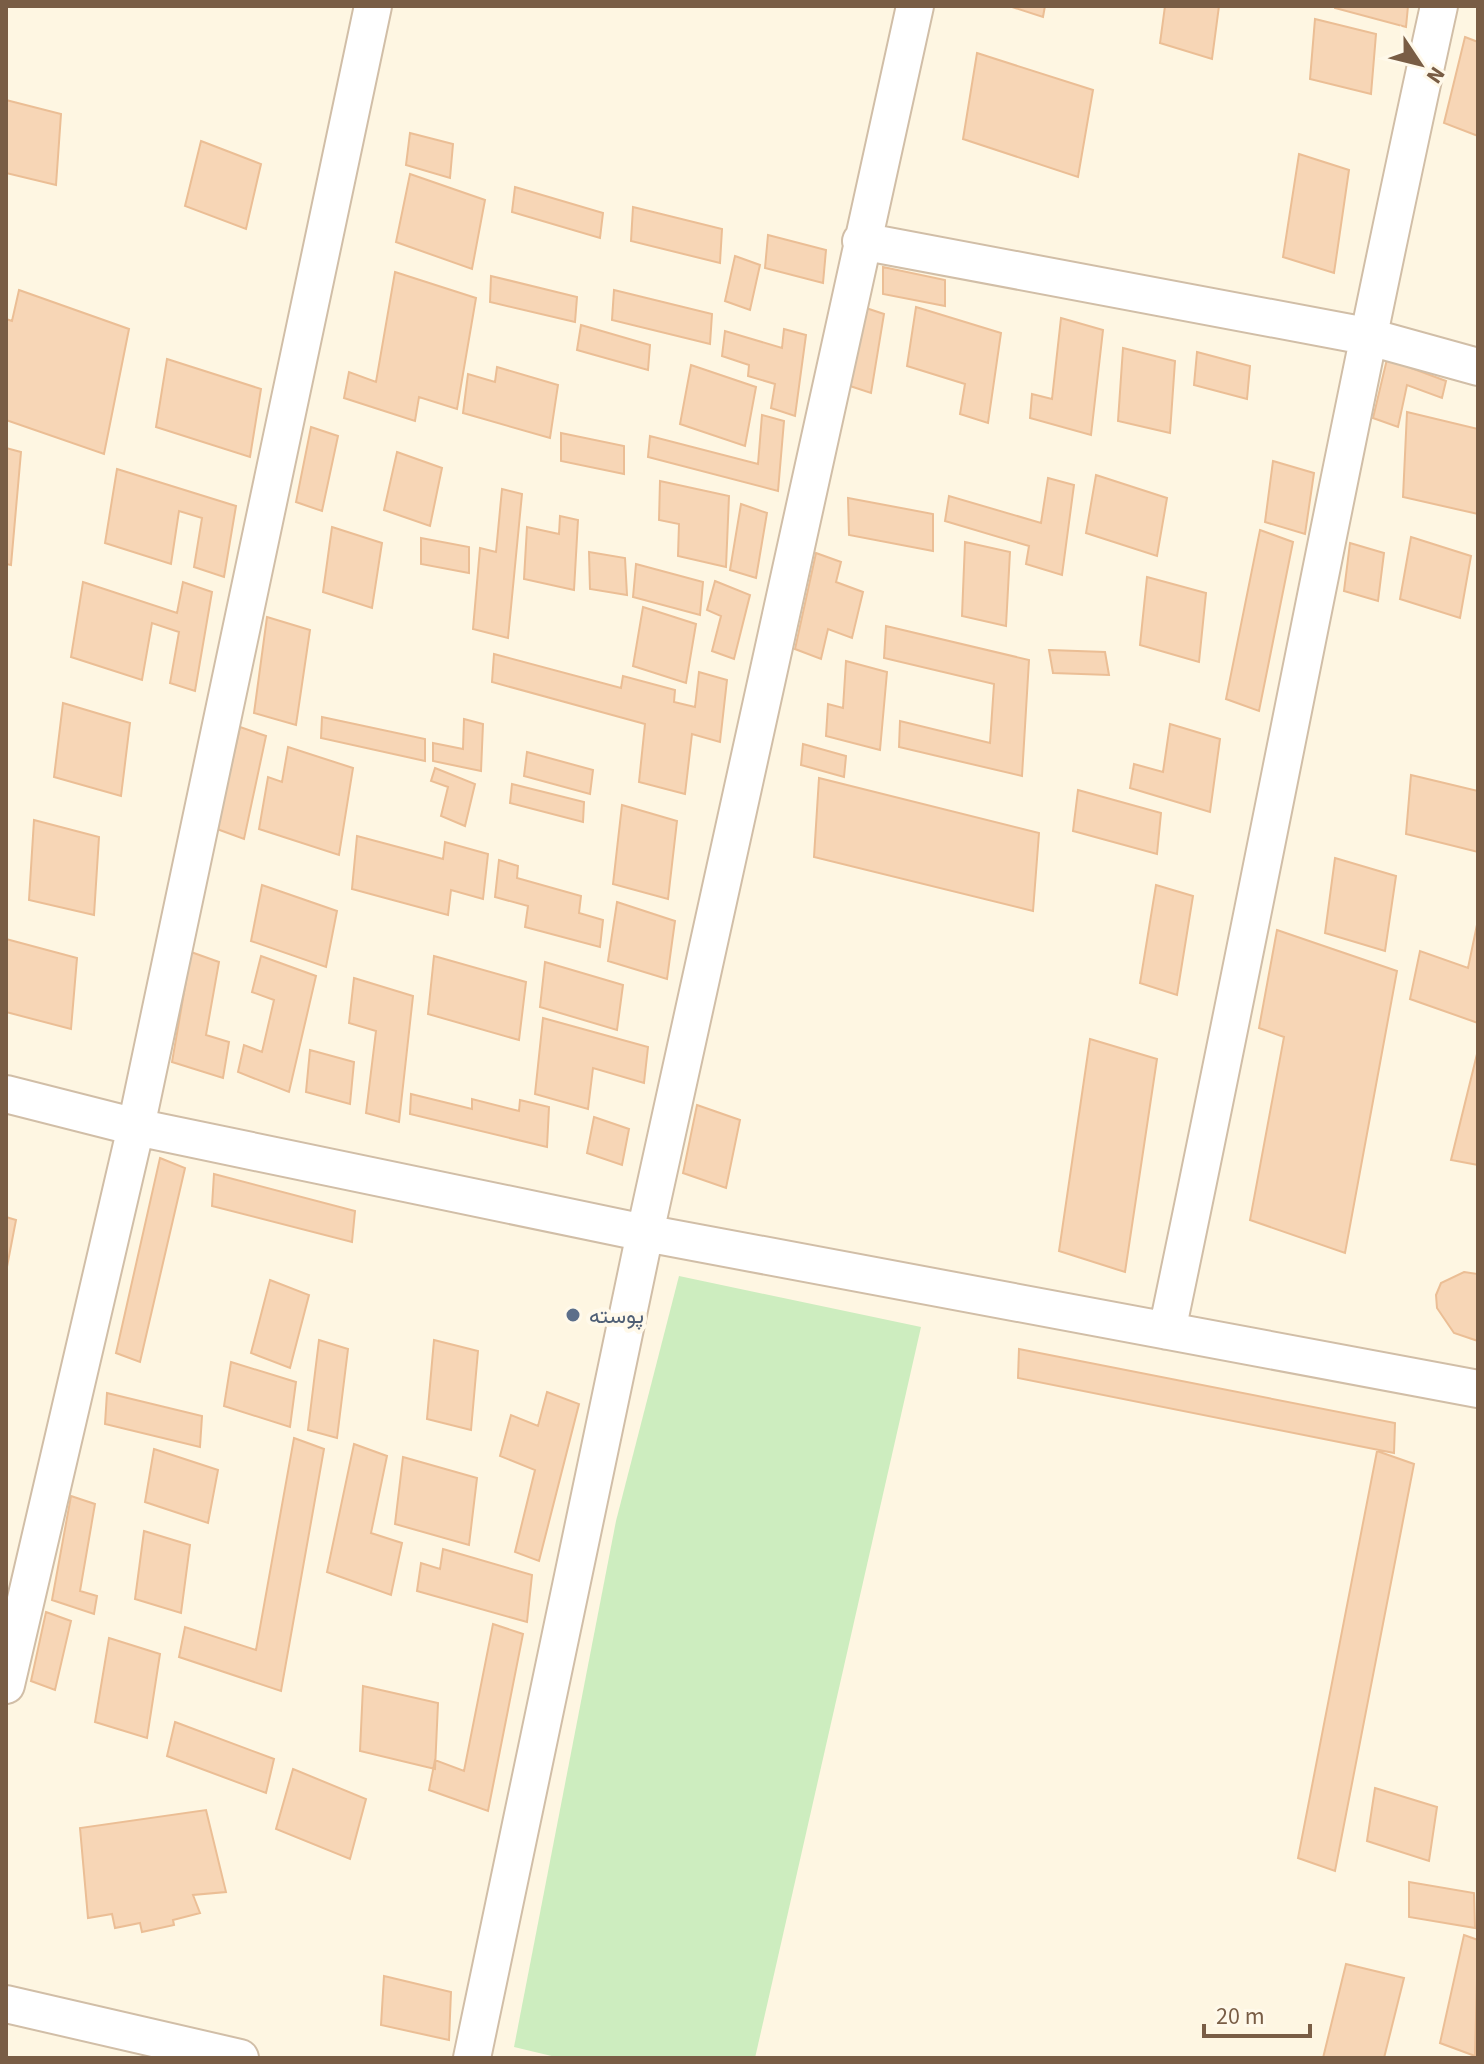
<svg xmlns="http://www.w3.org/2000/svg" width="1484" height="2064" font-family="'Source Sans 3',Vazirmatn,sans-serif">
  <rect width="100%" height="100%" fill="#fef6e2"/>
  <path fill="#cdedbf" d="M679,1276L921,1327L755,2058H560L514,2047L616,1521Z"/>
  <path fill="#f7d6b6" stroke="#ebbe95" stroke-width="2" d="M1009,6H1045L1043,17Z
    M1165,6H1219L1212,59L1160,43Z
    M1335,6H1408L1406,27L1335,8Z
    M1315,19L1376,34L1371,94L1310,79Z
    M1465,37L1478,42V136L1444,123Z
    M977,53L1093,90L1078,177L963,139Z
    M6,100L61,114L56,185L6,173Z
    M410,133L453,144L450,178L406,165Z
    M201,141L261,164L246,229L185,206Z
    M1299,154L1349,170L1334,273L1283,257Z
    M410,174L485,200L472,269L396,242Z
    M515,187L603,213L600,238L512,212Z
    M633,207L722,229L720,263L631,241Z
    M768,235L826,250L823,283L765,268Z
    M735,256L760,265L750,310L725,301Z
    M883,267L945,280V306L883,294Z
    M395,272L476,298L457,409L419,397L415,421L344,398L349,372L376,382Z
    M491,276L577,297L575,322L490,302Z
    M19,290L129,329L104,454L6,420V319L12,321Z
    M614,290L712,314L710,344L612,320Z
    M863,307L884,314L871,393L850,386Z
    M916,307L1001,333L988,423L960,414L965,384L907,366Z
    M1061,318L1103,330L1091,435L1030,418L1032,394L1052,399Z
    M581,325L650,345L648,370L577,350Z
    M784,329L806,335L795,416L771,408L775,384L748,376L749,365L722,356L725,331L782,348Z
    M1123,348L1175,361L1170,433L1118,421Z
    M1197,352L1250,366L1247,399L1194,385Z
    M167,359L261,389L250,457L156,427Z
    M1387,359L1446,381L1442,398L1407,385L1398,427L1373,418Z
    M691,365L756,387L745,446L680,424Z
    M497,367L558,385L550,438L463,413L468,374L495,382Z
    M1407,412L1478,429V514L1403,497Z
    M762,415L784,421L778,491L648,457L650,436L758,464Z
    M311,427L338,436L322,511L296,502Z
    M561,433L624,446V474L561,461Z
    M6,448L21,452L11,565L6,564Z
    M397,452L442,468L430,526L384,510Z
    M1273,461L1314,473L1305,534L1265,522Z
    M117,469L236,506L224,577L194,567L202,518L179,511L171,564L105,543Z
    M1096,475L1167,498L1157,556L1086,533Z
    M1048,478L1074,485L1062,575L1026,564L1029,546L945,521L949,496L1041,523Z
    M660,481L729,496L726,567L678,556L679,524L659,520Z
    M502,489L522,494L508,638L473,629L480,548L496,552Z
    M848,498L933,514V551L849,535Z
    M741,504L767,513L756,578L730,570Z
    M560,516L578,520L574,590L524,579L527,527L559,534Z
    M332,527L382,543L372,608L323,592Z
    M1260,530L1293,542L1259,711L1226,699Z
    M1411,537L1471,556L1460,618L1400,599Z
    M421,538L469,547V573L421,564Z
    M965,542L1010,552L1006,626L962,616Z
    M1350,543L1384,553L1378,601L1344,591Z
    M589,552L625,558L627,595L590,589Z
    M816,553L841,562L836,582L863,592L852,638L828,629L821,659L795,649Z
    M636,564L703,582L700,615L633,597Z
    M1147,577L1206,593L1199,662L1140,645Z
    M715,581L750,595L734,659L712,651L721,616L707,610Z
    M83,582L177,613L183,582L212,592L195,691L170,683L179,632L152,623L142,680L71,657Z
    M643,607L696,624L686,683L633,666Z
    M267,617L310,630L296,725L254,713Z
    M886,626L1029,660L1022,776L899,747L900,721L990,743L994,684L884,658Z
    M1049,650L1105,652L1109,675L1053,673Z
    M494,654L621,688L623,676L675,690L674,702L695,707L699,672L727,680L720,742L692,734L685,794L639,782L645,724L492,682Z
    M846,661L887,672L880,750L826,736L828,704L843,708Z
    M63,703L130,723L121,796L54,777Z
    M322,717L425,739V761L321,738Z
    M464,719L483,724L481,771L433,761V743L463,749Z
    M1170,724L1220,739L1210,812L1130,788L1134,764L1163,772Z
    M240,727L266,736L244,839L217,829Z
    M803,744L846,756L844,777L801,765Z
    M288,747L353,768L339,855L259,829L268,777L282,782Z
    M527,752L593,770L590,794L524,776Z
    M435,768L475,784L465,826L441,816L448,787L431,781Z
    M1411,775L1478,791V852L1406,834Z
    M819,778L1039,833L1033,911L814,857Z
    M512,784L584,802L583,822L510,803Z
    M1078,790L1161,813L1157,854L1073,831Z
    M622,805L677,821L668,899L613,884Z
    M34,820L99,837L94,915L29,900Z
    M357,836L443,859L445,842L488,854L483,899L451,890L448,915L352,889Z
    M1335,858L1396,876L1385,951L1325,933Z
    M499,860L518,866L517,878L581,896L579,913L603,920L600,947L525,927L528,906L495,897Z
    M262,885L337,911L326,967L251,941Z
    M1156,885L1193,896L1177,995L1140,983Z
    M617,902L675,921L667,979L608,961Z
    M1478,920V1023L1410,999L1420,951L1468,968Z
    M1277,930L1397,971L1345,1253L1250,1220L1284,1037L1259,1028Z
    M6,939L77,958L71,1029L6,1012Z
    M191,952L219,962L206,1035L229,1042L223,1078L172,1062Z
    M261,956L316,976L289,1092L238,1072L244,1045L262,1052L274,1000L252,992Z
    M434,956L526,982L519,1040L428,1014Z
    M545,962L623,985L617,1030L540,1007Z
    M354,978L413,996L399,1122L366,1113L376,1031L349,1023Z
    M543,1018L648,1047L644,1083L593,1068L588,1109L535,1094Z
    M1090,1039L1157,1059L1125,1272L1059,1251Z
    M310,1050L354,1062L350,1104L306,1092Z
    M1478,1050V1165L1451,1160Z
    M411,1094L472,1109V1099L519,1111L520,1100L549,1107L547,1147L410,1114Z
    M697,1105L740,1120L726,1188L683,1173Z
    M594,1117L629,1129L622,1165L587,1153Z
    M160,1158L185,1168L140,1362L116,1353Z
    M214,1174L355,1211L352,1242L212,1206Z
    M6,1217L16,1220L6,1272Z
    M1464,1272L1478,1274V1341L1454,1333L1437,1308L1436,1295L1441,1283Z
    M270,1280L309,1295L290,1368L251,1353Z
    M319,1340L348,1349L337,1438L308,1430Z
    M434,1340L478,1351L471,1430L427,1419Z
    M1019,1349L1395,1423L1394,1453L1018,1378Z
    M231,1362L296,1382L290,1427L224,1406Z
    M547,1392L579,1404L539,1561L515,1552L535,1470L500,1456L511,1415L538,1426Z
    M107,1393L202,1416L200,1447L105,1424Z
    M294,1438L324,1449L281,1691L179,1657L185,1627L256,1650Z
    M354,1444L387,1456L371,1533L402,1543L391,1595L327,1572Z
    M154,1449L218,1470L208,1523L145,1502Z
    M1377,1451L1414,1464L1335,1871L1298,1858Z
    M403,1457L477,1478L469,1545L395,1524Z
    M71,1496L95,1504L80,1591L97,1596L94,1614L52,1600Z
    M144,1531L190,1545L181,1613L135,1599Z
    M443,1549L532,1575L527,1622L417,1591L421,1563L440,1569Z
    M46,1612L71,1621L55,1690L31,1681Z
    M493,1624L523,1634L488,1811L429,1790L435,1760L464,1771Z
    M109,1638L160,1654L147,1738L95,1722Z
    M363,1686L438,1703L435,1769L360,1751Z
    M175,1722L274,1759L266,1793L167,1756Z
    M293,1769L366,1799L350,1859L276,1829Z
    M1375,1788L1437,1807L1429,1861L1367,1841Z
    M206,1810L226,1892L193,1895L200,1913L173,1920L174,1925L142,1932L140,1923L115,1928L112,1914L88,1918L80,1828Z
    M1409,1882L1474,1893L1475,1928L1409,1917Z
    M1464,1935L1478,1940L1475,2056L1440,2043Z
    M1346,1964L1404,1978L1384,2058H1323Z
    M384,1976L451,1992L449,2040L381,2025Z"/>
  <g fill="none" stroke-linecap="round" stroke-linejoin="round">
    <defs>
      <path id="street" d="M861,241L1366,336L1478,367
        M6,1094L136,1127L645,1233L1478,1389
        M1167,1331C1260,890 1342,446 1439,6
        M6,1685L136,1127L373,6
        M6,2004L240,2058
        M472,2058L645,1233L915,6"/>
    </defs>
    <use href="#street" stroke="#d1bea7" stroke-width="40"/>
    <use href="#street" stroke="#fff" stroke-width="36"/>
  </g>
  <circle fill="#5c6f8a" stroke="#fff9ea" stroke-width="3" cx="573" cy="1315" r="8"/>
  <g text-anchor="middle" stroke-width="8" stroke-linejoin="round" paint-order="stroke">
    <g font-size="22" fill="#4e5e75" stroke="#fff9ea" text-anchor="start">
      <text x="589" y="1323">پوسته</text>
    </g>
  </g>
  <rect width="1484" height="2064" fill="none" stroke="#795d45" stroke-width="16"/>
  <g transform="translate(1420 64) rotate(125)" stroke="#fff9ea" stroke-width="6" paint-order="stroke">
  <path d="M0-6L14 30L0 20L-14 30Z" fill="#795d45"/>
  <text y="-12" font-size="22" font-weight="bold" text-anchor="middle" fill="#795d45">N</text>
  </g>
  <path d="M1204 2024v12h106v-12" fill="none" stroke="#795d45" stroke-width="4"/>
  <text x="1216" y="2024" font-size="24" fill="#795d45" stroke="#fff9ea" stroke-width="6" paint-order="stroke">20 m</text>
</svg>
